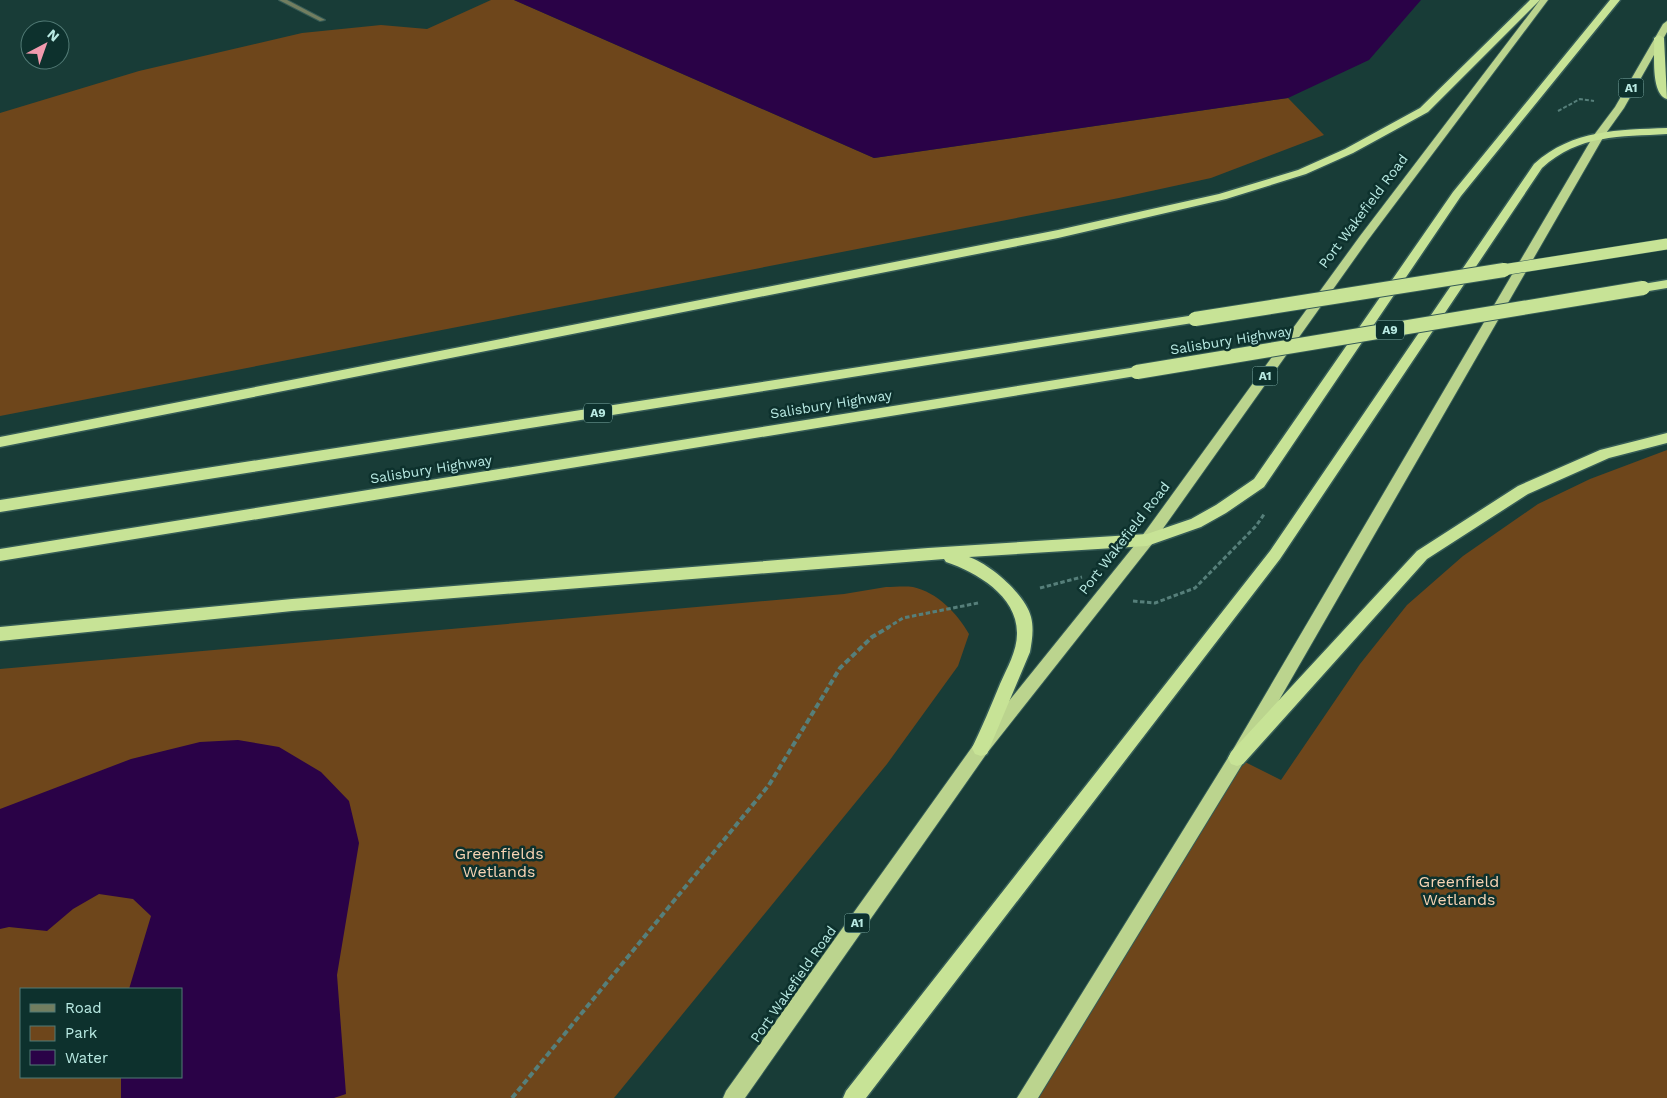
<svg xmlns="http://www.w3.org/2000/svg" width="1667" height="1098" font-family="'Work Sans',sans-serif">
  <rect width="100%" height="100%" fill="#183c37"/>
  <path fill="#6e461b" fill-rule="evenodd" d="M491,0H514L874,158L1288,98L1324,135L1211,178L1119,198L0,416V113L139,71L302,33L381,25L427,29Z
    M1667,450V1098H1027L1237,758L1281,780L1360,664L1407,605L1463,556L1538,504L1590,479Z
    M886,587C894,587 905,586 913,587C937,592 958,614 969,634L958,666L887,764L614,1098H0V669L844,594ZM21,989H181V1077H21Z"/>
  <path fill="#2a0247" d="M514,0H1421L1369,60L1288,98L874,158Z
    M238,740L279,747L321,772L349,801L359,843L337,975L346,1094L334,1098H121V1077H181V989H129L151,916L133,899L99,894L73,909L47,931L9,927L0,929V809L131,759L200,742Z"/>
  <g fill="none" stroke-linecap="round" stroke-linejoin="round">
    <defs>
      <path id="minor" d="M279,0H287L325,20L320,21Z"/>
      <path id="trunk" d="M1540,0H1548L1368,240L1152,544L987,753L745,1098H723L726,1091L975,743L1142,536L1360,236Z
        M1667,21V32L1624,108L1604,136L1243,763L1038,1098H1017L1231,753L1594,135L1615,107L1663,24Z"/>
      <path id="motorway" d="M1530,0H1540L1428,112L1353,153L1306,174L1226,199L1058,238L0,447V437L1058,230L1219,194L1298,170L1345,149L1420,108Z
        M1610,0H1620L1461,196L1264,487L1226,513L1201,527L1147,546L969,557C990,564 1026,595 1031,617C1034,629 1032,640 1030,652L987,754L981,756L975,754L972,748C982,727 991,706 1000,684C1007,668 1017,651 1017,634C1018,596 976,572 946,562L944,559L292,611L0,641V627L292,599L928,548L1147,534L1191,519L1216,505L1254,479L1453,192Z
        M1659,35L1664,38L1667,99C1650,94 1655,53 1654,38Z
        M1667,128V134C1620,137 1579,134 1542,168L1280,559L866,1098H843L846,1091L1270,551L1534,164C1573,129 1618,130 1667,128Z
        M1667,280V288L1643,292L1637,288L1643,284Z
        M1195,315L1199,316L1201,319L1199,322L0,512V500Z
        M1137,367L1142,369L1144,372L1142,375L0,561V549Z
        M1667,433V443L1609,458L1528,494L1427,559L1243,764L1237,766L1231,764L1228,758L1231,752L1417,551L1518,486L1600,450Z"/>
    </defs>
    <use href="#minor" stroke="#355b56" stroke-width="2"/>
    <use href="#trunk" stroke="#355b56" stroke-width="2"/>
    <use href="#motorway" stroke="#355b56" stroke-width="3"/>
    <path stroke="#567f7a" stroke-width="2" stroke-dasharray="4 2" stroke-linecap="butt" d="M1558,111L1580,99L1594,101"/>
    <path stroke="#567f7a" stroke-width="3" stroke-dasharray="4.5 2.5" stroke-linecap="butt" d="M1040,588L1082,577
      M1133,601L1155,603L1195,588L1256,526L1265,513
      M887,628L903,618L978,603"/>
    <path stroke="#567f7a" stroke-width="4" stroke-dasharray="6 3" stroke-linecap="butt" d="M512,1098L769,785L840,668L872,637L889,627"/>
    <use href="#minor" fill="#727e60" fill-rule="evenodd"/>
    <use href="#trunk" fill="#bbd48e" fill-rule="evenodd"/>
    <use href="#motorway" fill="#c7e396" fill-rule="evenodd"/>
    <defs>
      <path id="motorway-bridge-far1" d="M1496,271L1667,244"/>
      <path id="motorway-bridge" d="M1195,319L1504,270
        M1137,372L1643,288"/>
    </defs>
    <use href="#motorway-bridge-far1" stroke="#355b56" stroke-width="12" stroke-linecap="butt"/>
    <use href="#motorway-bridge" stroke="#355b56" stroke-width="16" stroke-linecap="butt"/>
    <use href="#motorway-bridge-far1" stroke="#c7e396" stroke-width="11"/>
    <use href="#motorway-bridge" stroke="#c7e396" stroke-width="14"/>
  </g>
  <g text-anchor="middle" stroke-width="5" stroke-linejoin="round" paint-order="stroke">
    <g fill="#0d312d" stroke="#85b2ac" stroke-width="1">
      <rect x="1618.5" y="78.5" width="25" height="19" rx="4"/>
      <rect x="1376" y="320.5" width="28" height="19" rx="4"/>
      <rect x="1252.5" y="366.5" width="25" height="19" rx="4"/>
      <rect x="584" y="403.5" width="28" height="19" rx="4"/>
      <rect x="844.5" y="913.5" width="25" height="19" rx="4"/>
    </g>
    <g font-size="12" font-weight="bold" fill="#b9eae3">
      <text x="1631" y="92">A1</text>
      <text x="1390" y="334">A9</text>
      <text x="1265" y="380">A1</text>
      <text x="598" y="417">A9</text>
      <text x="857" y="927">A1</text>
    </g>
    <g font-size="14" fill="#b9eae3" stroke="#0d312d">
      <text transform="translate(1363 211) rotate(-53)" y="5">Port Wakefield Road</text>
      <text transform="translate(1231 340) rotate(-9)" y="5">Salisbury Highway</text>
      <text transform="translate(831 404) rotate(-9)" y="5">Salisbury Highway</text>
      <text transform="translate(431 469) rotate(-9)" y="5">Salisbury Highway</text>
      <text transform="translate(1124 538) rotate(-52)" y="5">Port Wakefield Road</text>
      <text transform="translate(793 984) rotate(-55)" y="5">Port Wakefield Road</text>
    </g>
    <g font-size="16" fill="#f8d4b4" stroke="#0d312d">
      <text x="499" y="859">Greenfields<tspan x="499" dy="18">Wetlands</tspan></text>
      <text x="1459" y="887">Greenfield<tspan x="1459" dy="18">Wetlands</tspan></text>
    </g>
  </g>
  <rect x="20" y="988" width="162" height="90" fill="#0d312d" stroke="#527b76"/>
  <rect x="30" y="1004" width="25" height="8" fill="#727e60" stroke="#527b76"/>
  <text x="65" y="1013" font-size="15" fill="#b9eae3">Road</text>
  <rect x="30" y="1026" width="25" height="15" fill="#6e461b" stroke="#527b76"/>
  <text x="65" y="1038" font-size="15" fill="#b9eae3">Park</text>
  <rect x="30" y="1050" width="25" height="15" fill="#2a0247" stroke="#527b76"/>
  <text x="65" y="1063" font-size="15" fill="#b9eae3">Water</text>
  <g transform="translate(45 45) rotate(41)"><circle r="24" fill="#0d312d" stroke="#527b76"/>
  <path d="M0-4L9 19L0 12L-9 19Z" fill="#f29aae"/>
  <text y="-8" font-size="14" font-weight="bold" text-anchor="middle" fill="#b9eae3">N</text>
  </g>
</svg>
